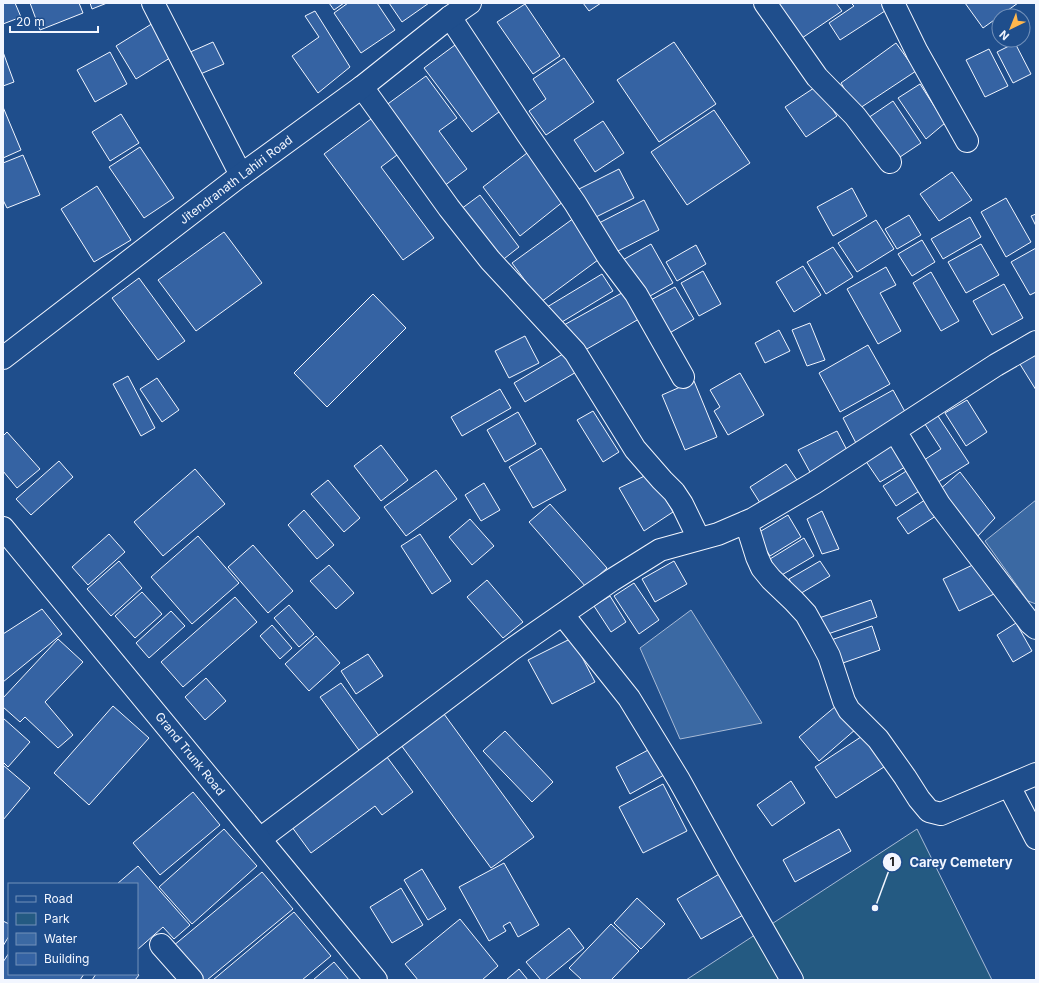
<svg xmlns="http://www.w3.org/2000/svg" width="1039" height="983" font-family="Inter,sans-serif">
  <rect width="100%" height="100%" fill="#1f4e8c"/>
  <path fill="#245a82" stroke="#a8bbd7" d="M917,829L992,980H686Z"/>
  <path fill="#3b69a3" stroke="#a8bbd7" d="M1036,500V604L1028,601L985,541Z
    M691,610L762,723L680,739L640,648Z"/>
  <path fill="#3563a3" stroke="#f2f6ff" d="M3,3H15L21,17L3,24Z
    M30,3H79L83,13L40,30Z
    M90,3H107L92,9Z
    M329,3H344L334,10Z
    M348,3H377L395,30L361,53L334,13Z
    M389,3H429L402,22Z
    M583,3H601L589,11Z
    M778,3H836L842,11L802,38Z
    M851,3H885L888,9L840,40L829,23L854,6Z
    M965,3H1018L983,28Z
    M525,4L560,56L533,74L497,22Z
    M315,11L350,67L318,93L292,56L319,37L305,16Z
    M158,20L178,53L136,79L116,46Z
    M213,42L224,64L198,75L188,53Z
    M674,42L716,104L659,142L617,80Z
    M896,43L916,71L857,110L841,83Z
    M1015,43L1031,74L1013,83L997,52Z
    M455,45L503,109L472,132L424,68Z
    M989,49L1008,86L985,97L966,60Z
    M3,52L14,82L3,86Z
    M110,52L127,84L95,102L77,70Z
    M564,58L594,102L546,135L529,111L546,99L533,79Z
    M426,76L457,118L439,131L467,169L444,186L385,106Z
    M920,84L945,123L926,139L898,98Z
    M817,86L837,116L806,137L785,107Z
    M893,101L921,143L897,159L868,118Z
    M3,107L21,150L3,158Z
    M714,110L750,163L687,205L651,152Z
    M121,114L139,143L110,161L92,132Z
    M375,116L401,152L381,167L434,238L403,260L324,154Z
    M603,121L624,153L595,172L574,140Z
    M140,147L174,198L144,218L109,167Z
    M527,153L564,201L520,236L483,187Z
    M23,155L40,195L7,208L3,200V163Z
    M619,169L634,198L594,218L579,189Z
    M952,172L972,200L939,221L920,194Z
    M97,186L131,240L94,262L61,209Z
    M852,188L867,216L833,236L817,207Z
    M480,195L519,247L500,262L461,209Z
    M1006,198L1031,242L1006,257L981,212Z
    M644,200L659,230L614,253L599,223Z
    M1036,214V226L1031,216Z
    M909,215L921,235L897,249L885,229Z
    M970,217L981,237L943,259L931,239Z
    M574,218L602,257L541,302L512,263Z
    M876,220L894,249L857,272L838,243Z
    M224,232L262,283L196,331L158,280Z
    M922,240L935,262L912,276L898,254Z
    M651,244L673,283L643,300L621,261Z
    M981,244L999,275L966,293L948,262Z
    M696,245L706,264L677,281L666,262Z
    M833,247L853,277L826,294L807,262Z
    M1036,248V292L1030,295L1011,262Z
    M803,266L821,295L794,312L776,282Z
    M886,267L896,285L880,293L901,331L878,344L847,289Z
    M703,271L721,304L699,316L681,283Z
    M931,272L959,321L941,331L913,283Z
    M602,274L613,291L557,325L547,307Z
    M139,278L185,341L158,360L112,298Z
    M1004,284L1023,318L992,335L973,301Z
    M675,287L694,319L666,335L647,302Z
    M629,289L644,316L580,353L564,325Z
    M373,294L406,328L327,407L294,373Z
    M810,323L825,360L807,366L792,330Z
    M779,330L790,351L765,363L755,343Z
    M525,336L539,363L509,378L495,351Z
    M868,345L890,384L840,412L819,373Z
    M1036,350V390L1018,361Z
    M568,351L578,371L525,402L514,383Z
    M740,373L764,415L728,435L714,411L720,407L710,390Z
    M128,376L155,428L141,436L113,384Z
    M157,378L179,410L162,422L140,389Z
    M694,381L717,437L685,450L662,395Z
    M500,389L511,408L462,436L451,417Z
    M893,390L909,419L858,447L843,418Z
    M967,400L987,432L966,446L945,413Z
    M593,411L619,452L603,462L577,420Z
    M518,412L536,444L505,462L487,430Z
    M936,413L969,463L935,484L921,462L941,449L923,421Z
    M837,431L848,452L810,472L798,450Z
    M7,432L40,469L17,488L3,471V436Z
    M893,438L910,464L880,482L863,457Z
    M381,445L408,480L381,501L354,466Z
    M541,448L566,490L533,508L509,467Z
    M59,461L73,477L31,515L16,499Z
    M786,464L799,483L762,506L750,487Z
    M911,468L924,488L896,506L883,486Z
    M195,469L225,504L163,556L134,522Z
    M436,470L457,499L406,536L384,507Z
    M960,472L995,518L975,539L939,490Z
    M651,473L673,512L644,531L619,488Z
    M328,480L360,518L344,532L311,494Z
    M484,483L500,510L481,521L465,495Z
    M928,498L939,514L908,534L897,518Z
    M550,504L607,568L586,587L529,522Z
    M304,510L334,545L317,559L288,525Z
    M822,511L839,549L822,554L807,519Z
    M788,515L801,537L770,556L756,534Z
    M470,519L494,546L472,565L449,537Z
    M109,534L125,552L88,585L72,567Z
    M420,534L451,581L432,594L401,546Z
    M198,536L239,583L192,624L151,577Z
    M804,538L814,556L780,576L770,559Z
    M253,545L293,591L268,613L228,567Z
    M119,561L142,588L111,616L87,589Z
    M674,561L687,584L655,602L642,579Z
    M820,561L830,576L798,595L789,579Z
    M979,562L994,594L959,611L943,579Z
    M329,565L354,593L336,609L310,581Z
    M487,580L523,622L503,638L467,597Z
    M634,583L659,620L639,634L614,596Z
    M142,592L162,614L135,638L115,616Z
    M610,596L626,622L611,632L594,606Z
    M235,597L257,622L183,687L161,662Z
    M871,600L877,617L825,635L819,618Z
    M289,605L314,634L299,647L274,618Z
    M42,609L62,634L3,682V634Z
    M171,611L185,626L149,658L136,643Z
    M1016,623L1032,651L1013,662L997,635Z
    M272,625L292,648L280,659L260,636Z
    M872,626L880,650L840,664L831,640Z
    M316,636L340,663L309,691L285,664Z
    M572,638L595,682L552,704L528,660Z
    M58,639L83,662L45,702L73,735L58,748L25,717L20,722L3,707V698Z
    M368,654L383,676L356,694L341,671Z
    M206,678L226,701L205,720L185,697Z
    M341,683L384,743L364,757L320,697Z
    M113,706L149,738L89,805L54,773Z
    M836,706L856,729L819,761L799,737Z
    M444,714L534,837L491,868L401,745Z
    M3,718L30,742L8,767L3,762Z
    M505,731L553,782L532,802L483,751Z
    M867,733L887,765L836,798L815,767Z
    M650,749L664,775L630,794L616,767Z
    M384,753L413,792L382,815L375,806L311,853L289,823Z
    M3,765L30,788L3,820Z
    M791,781L805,803L772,826L757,805Z
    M663,784L687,831L643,853L619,807Z
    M193,792L220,825L160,875L133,843Z
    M224,829L257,866L192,924L159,887Z
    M839,829L851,851L795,882L783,860Z
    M504,863L539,925L518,937L510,922L503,926L506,931L489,941L459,887Z
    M138,866L190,925L174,939L163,927L137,950V884H117Z
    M422,869L446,909L428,920L404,880Z
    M262,872L293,909L207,980H202L173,946Z
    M721,873L745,914L701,939L677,899Z
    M401,888L423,925L392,943L370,907Z
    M637,898L665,924L641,949L614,923Z
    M294,912L331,956L302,980H213Z
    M460,919L498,966L482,980H418L405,964Z
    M3,921L9,924V936L3,946Z
    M611,924L639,951L611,980H582L569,968Z
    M569,928L584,948L545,980H541L526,962Z
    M9,953V974H84L80,980H3V962Z
    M334,962L349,980H313Z
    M519,969L528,980H506Z
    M137,973L139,975L135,980H92L96,974Z"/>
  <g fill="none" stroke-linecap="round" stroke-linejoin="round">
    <defs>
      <path id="street" d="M153,3L241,175
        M765,3L817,77L855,116L890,162
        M893,3L917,52L967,141
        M450,17L528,135L575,203L609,258L636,294L683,377
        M362,87L449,208L490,260L575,352L635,449L662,480L674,492L682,504L699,539
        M895,431L939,504L1030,623L1036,628
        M746,522L757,557L762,568L771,579L794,601L806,614L820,639L829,656L844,701L849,710L878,739L905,777L919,799L929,811L941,814L1036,774
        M563,615L629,698L679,780L726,865L792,980
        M1009,786L1036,838
        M260,839L511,650L612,580L660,550L718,534L753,519L814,483L996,365L1036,342
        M161,945L192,980"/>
      <path id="secondary" d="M3,358L241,175L362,87L450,17L470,3"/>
      <path id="primary" d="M3,528L376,980"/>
    </defs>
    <use href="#street" stroke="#f2f6ff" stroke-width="24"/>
    <use href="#secondary" stroke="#f2f6ff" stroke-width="24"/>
    <use href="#primary" stroke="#f2f6ff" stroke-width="24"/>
    <use href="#street" stroke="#1f4e8c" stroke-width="22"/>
    <use href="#secondary" stroke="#1f4e8c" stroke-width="22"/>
    <use href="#primary" stroke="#1f4e8c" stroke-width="22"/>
  </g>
  <g text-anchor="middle" stroke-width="3" stroke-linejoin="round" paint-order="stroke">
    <g font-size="12" fill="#f2f6ff" stroke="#1f4e8c">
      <text transform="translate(236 180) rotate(-37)" y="4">Jitendranath Lahiri Road</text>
      <text transform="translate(190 754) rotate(51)" y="4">Grand Trunk Road</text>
    </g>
  </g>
  <path fill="none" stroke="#f2f6ff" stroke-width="1.5" d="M875 908L892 862"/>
  <g fill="#f2f6ff" stroke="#1f4e8c" stroke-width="1.5">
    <circle cx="875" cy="908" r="4"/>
    <circle cx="892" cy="862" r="10"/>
  </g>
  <g font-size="12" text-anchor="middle" font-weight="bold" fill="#111">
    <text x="892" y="866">1</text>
  </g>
  <g font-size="13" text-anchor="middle" font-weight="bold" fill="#f2f6ff" stroke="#1f4e8c" stroke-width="3" stroke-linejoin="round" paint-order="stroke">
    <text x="961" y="867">Carey Cemetery</text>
  </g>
  <rect width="1039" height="983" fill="none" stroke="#f2f6ff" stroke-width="8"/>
  <rect x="8" y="883" width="130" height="92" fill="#1f4e8c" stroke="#7391ba"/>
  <rect x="16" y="896" width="20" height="6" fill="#1f4e8c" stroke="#7391ba"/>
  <text x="44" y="903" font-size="12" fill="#f2f6ff">Road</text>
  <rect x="16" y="913" width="20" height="12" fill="#245a82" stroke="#7391ba"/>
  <text x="44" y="923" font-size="12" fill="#f2f6ff">Park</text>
  <rect x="16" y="933" width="20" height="12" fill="#3b69a3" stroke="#7391ba"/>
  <text x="44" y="943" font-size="12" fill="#f2f6ff">Water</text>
  <rect x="16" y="953" width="20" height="12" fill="#3563a3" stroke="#7391ba"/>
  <text x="44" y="963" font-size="12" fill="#f2f6ff">Building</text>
  <g transform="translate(1011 28) rotate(223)"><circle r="19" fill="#1f4e8c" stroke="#7391ba"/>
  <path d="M0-3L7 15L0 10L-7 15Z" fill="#ffb74d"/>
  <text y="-6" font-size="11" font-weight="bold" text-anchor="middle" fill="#f2f6ff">N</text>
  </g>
  <path d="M10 26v6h88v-6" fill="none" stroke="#f2f6ff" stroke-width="2"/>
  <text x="16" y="26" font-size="12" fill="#f2f6ff" stroke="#1f4e8c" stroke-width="3" paint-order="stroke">20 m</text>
</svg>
